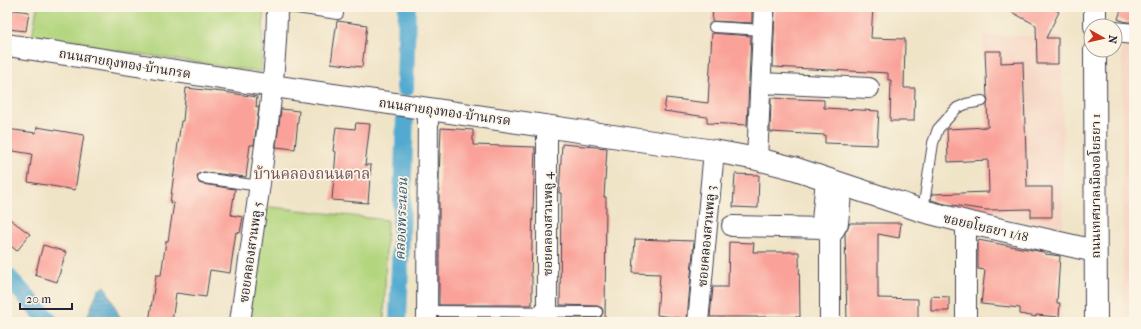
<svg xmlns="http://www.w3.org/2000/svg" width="1141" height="329" font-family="'IM FELL French Canon','Noto Serif Thai',serif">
  <defs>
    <pattern id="water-rules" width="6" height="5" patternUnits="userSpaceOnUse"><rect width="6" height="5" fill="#53aad0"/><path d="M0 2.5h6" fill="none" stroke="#448aaa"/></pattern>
  </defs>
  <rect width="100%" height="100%" fill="#fcf5e5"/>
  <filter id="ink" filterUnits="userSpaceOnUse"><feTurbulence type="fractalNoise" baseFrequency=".025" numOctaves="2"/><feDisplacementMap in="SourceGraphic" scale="8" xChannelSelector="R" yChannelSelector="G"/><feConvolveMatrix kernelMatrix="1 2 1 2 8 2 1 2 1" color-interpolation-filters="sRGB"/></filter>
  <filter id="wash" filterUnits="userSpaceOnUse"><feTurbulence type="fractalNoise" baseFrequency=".012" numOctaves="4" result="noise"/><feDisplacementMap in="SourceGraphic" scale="16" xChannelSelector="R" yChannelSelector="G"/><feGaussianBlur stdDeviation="0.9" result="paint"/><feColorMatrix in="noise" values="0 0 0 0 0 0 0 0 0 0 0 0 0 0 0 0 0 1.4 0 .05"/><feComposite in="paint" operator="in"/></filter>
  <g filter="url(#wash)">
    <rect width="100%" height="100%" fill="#f0e4c7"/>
    <path fill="#f5d3c1" d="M983,35L1063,37V229L988,214Z
      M1122,42L1134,44V322H1123Z"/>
    <path fill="#b2d57e" stroke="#6a7c5c" d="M37,7H264L261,72L32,38Z
      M263,206L387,220L384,322H263L248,320Z"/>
    <path fill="url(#water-rules)" stroke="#3a6686" d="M105,286L122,322H78L86,320L98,290Z"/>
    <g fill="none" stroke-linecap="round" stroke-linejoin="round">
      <path stroke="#53aad0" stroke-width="18" d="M405,88L407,7
        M7,276L50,322
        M398,322L405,116"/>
    </g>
    <g id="blocks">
      <path fill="#faa299" d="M713,7H752V23L712,21Z
        M775,7H873L871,38L905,39L904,88H915L914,121H890L891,80H888V73L773,67Z
        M1002,7H1050L1059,12L1046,38H1058V64H1037L1036,25Z
        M1122,7H1134V22H1126L1118,19Z
        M7,9L29,12L26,31L7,29Z
        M337,21L367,25L362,67L331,63Z
        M712,33L751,36L747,125L707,123V117L664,111L666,98L708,103Z
        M985,51H1001V63L1023,62L1027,187H1052V217H1031V209L987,210L945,204L931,200L932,194L989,192L988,160L948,162L947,129L988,127L987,105L988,100L987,97Z
        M186,88L223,92L257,97L256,107H259L254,145H250L246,177L204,172L198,174L197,177L199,183L202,184L235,189L231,215L243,217L240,233L236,232L230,273L210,270L206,297L176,293L172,322H149L156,275H161L166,241H168L174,203H170L181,121H183Z
        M771,98L824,100V108L879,111L877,145L825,143V135L770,132Z
        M281,109L299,111L295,149L276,147Z
        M356,123L370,124L365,165H371L368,203L332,200L336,152L333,151L336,127L355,129Z
        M37,127L84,135L75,190L28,182L32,154L7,150V129L36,133Z
        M441,128L473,130V145L535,147L531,276H532V305H439V177Z
        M562,144L607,148L604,197H606L605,322H560V318H597L601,317L603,312L602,308L597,306L560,305L561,193H559Z
        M735,174L759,175L758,208L733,207Z
        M7,217L30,234L17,251L7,243Z
        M850,223H901L899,238L878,234V298L918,299V322H847L845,233Z
        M635,239L694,241L687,319L657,315L660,274L633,273Z
        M978,240L1043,252L1045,253V254L1060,256L1057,303H1060L1059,317L1036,315V317L1020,314V308L981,304L985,270L978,269Z
        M729,242L754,243L753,252H799L800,317H710L713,287H728Z
        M43,245L66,252L57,282L35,275Z
        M931,296L949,297V311H931Z
        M439,318H532V322H438Z"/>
    </g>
  </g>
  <g filter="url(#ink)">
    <use href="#blocks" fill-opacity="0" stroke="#413f50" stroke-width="1"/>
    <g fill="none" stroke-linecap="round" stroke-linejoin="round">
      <defs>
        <path id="service" d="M290,7L338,14
          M714,27L764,30
          M203,178L260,186
          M923,211L933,143L938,129L957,108L966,104L982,101
          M427,311L597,312"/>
        <path id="minor" d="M1115,32L1134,34
          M761,83L869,88
          M757,159L764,7
          M826,179L822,221L830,237V322
          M966,222V322
          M732,226L825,228
          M830,237L838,223L842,185
          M240,322C248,266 257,209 264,153C271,104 277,56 277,7
          M427,322L428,109
          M547,322V126
          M698,322L714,151"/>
        <path id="tertiary" d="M7,45L273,86L714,151L757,159L793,168L923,211L966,222L1095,251"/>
        <path id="secondary" d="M1095,7V26
          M1095,50L1096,322"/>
      </defs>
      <use href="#service" stroke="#413f50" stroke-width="12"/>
      <use href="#minor" stroke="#413f50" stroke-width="22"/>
      <use href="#tertiary" stroke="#413f50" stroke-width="24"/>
      <use href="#secondary" stroke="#413f50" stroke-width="24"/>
      <use href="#service" stroke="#fff" stroke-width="10"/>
      <use href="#minor" stroke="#fff" stroke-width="20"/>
      <use href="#tertiary" stroke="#fff" stroke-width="22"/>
      <use href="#secondary" stroke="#fff" stroke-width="22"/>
    </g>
  </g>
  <g text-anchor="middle" stroke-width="3.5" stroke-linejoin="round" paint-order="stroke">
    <g font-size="13" fill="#22223b" stroke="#fcf5e5">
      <text transform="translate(125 63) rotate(9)" y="5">ถนนสายถุงทอง-บ้านกรด</text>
      <text transform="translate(445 111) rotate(8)" y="5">ถนนสายถุงทอง-บ้านกรด</text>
      <text transform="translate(1095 186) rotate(-90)" y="5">ถนนเทศบาลเมืองอโยธยา 1</text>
      <text transform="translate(547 224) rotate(-90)" y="5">ซอยคลองสวนพลู 4</text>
      <text transform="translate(986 227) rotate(13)" y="5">ซอยอโยธยา 1/18</text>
      <text transform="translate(706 236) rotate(-85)" y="5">ซอยคลองสวนพลู 3</text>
      <text transform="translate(250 252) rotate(-82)" y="5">ซอยคลองสวนพลู 5</text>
    </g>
    <g font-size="14" font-style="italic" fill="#365877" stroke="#fcf5e5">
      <text transform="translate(401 219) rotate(-88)" y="5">คลองพระนอน</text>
    </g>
    <g font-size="15" fill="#6e4f5c" stroke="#fcf5e5">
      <text x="312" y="179">บ้านคลองถนนตาล</text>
    </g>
  </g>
  <rect width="1141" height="329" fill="none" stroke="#fcf5e5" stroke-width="24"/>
  <g transform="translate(1103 38) rotate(98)"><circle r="19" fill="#fcf5e5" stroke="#a5a1a1"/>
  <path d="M0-3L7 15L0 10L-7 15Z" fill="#c8321e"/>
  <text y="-6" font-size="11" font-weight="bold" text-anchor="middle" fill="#22223b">N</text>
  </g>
  <path d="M20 303v6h52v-6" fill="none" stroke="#22223b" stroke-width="2"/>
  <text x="26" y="303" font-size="12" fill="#22223b" stroke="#fcf5e5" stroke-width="3" paint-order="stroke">20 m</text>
</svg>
